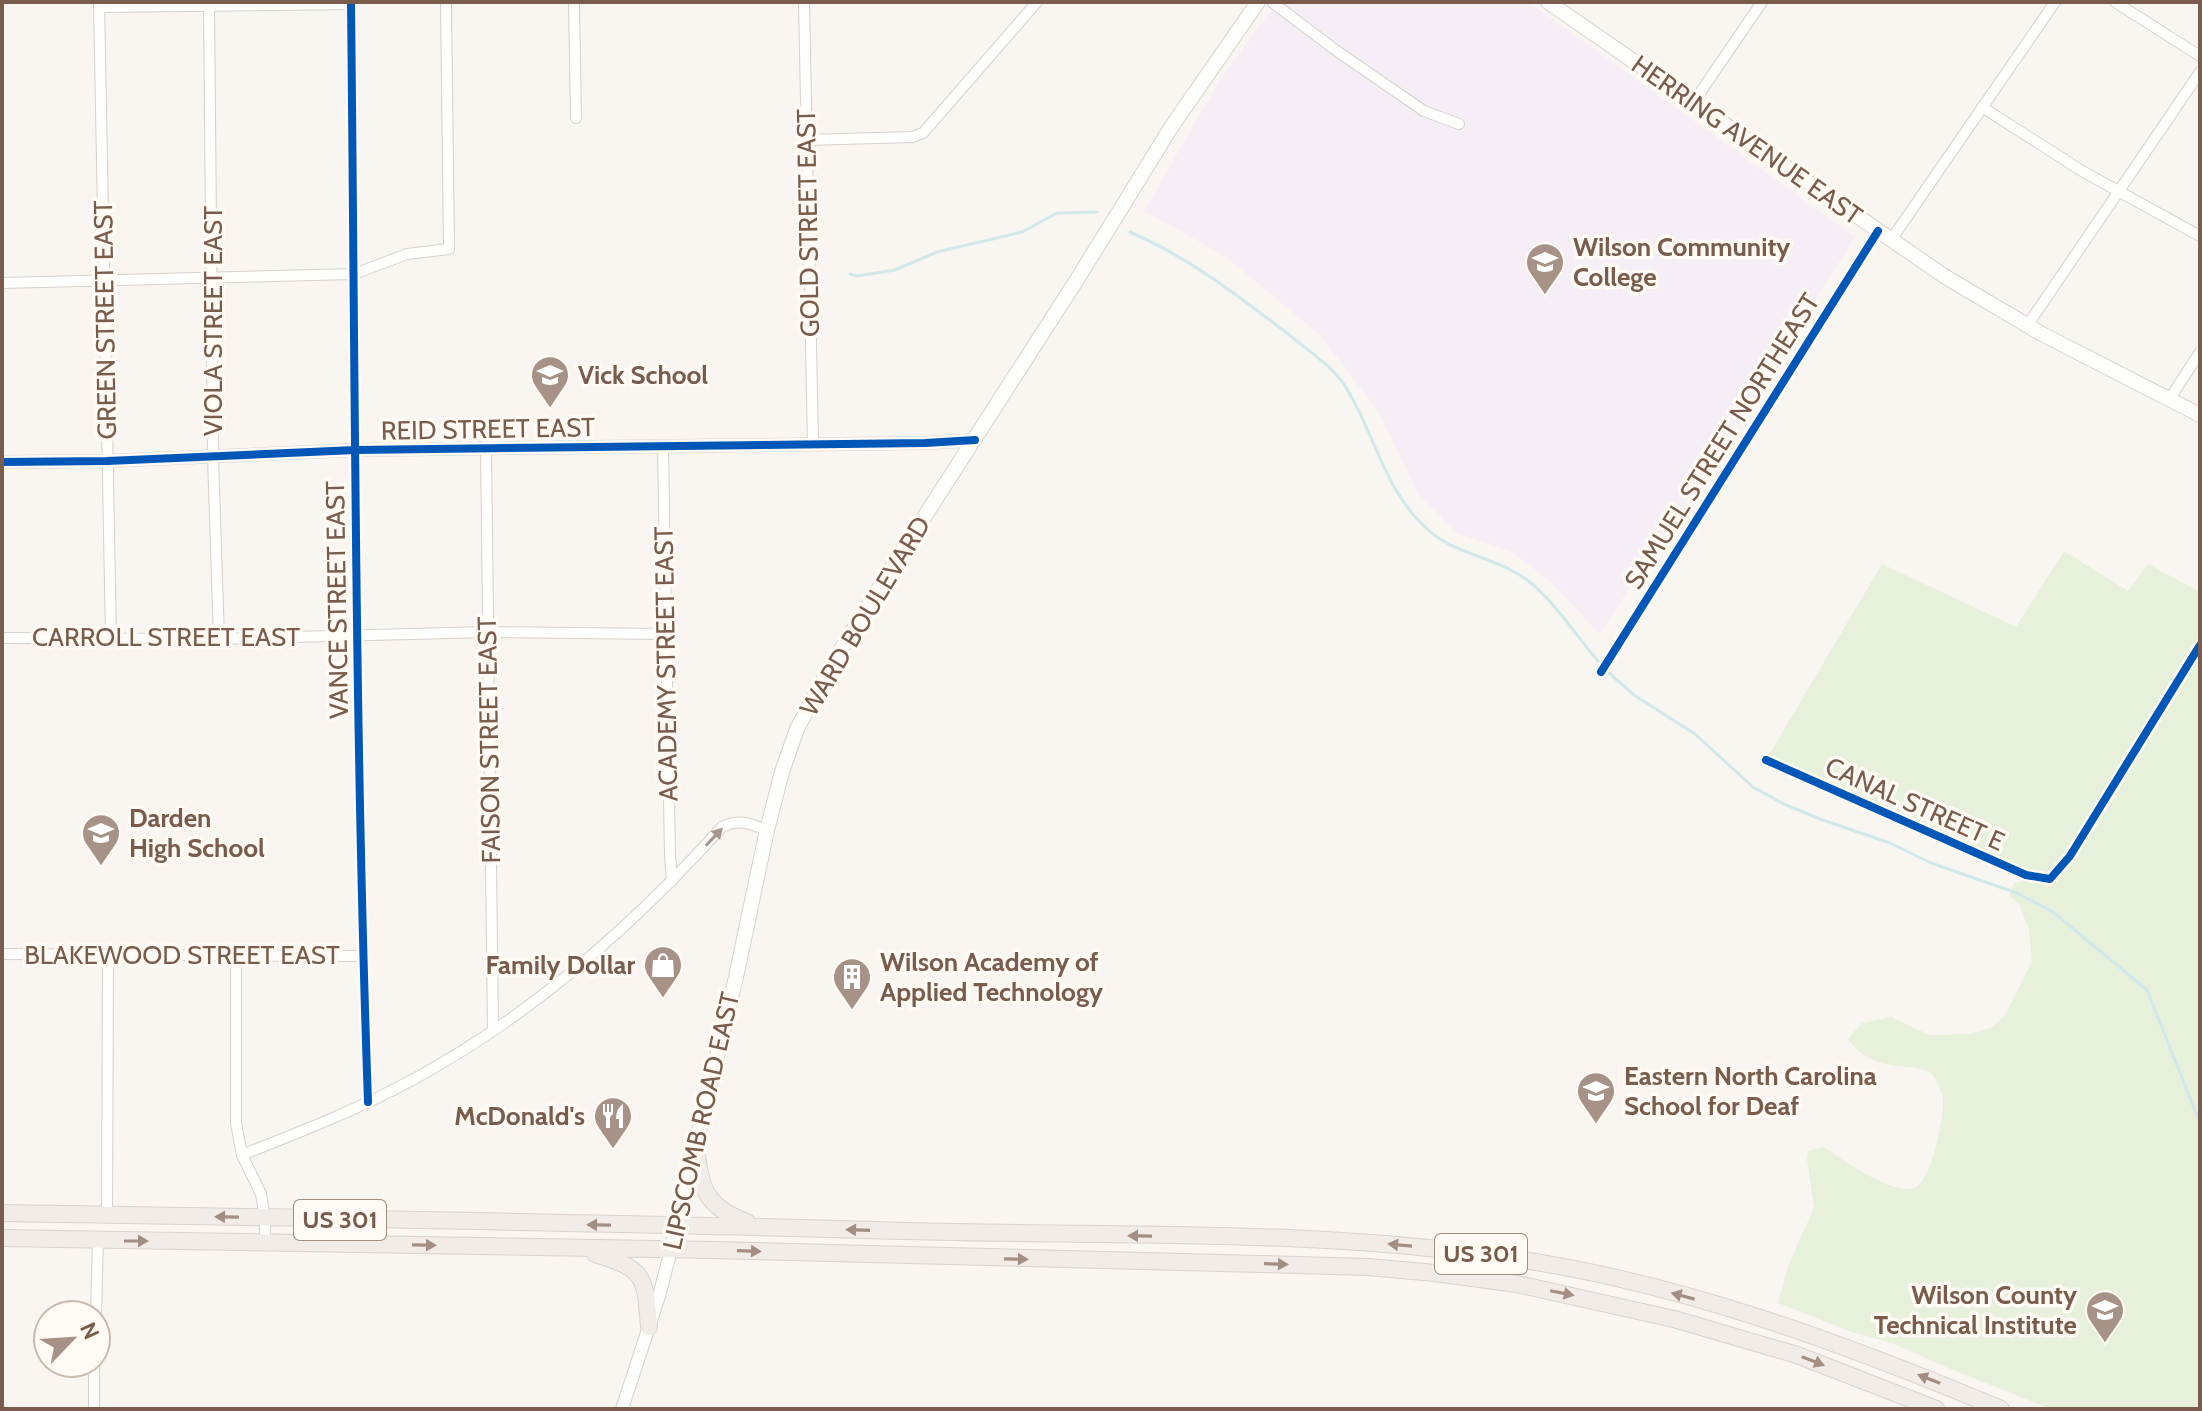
<svg xmlns="http://www.w3.org/2000/svg" width="2202" height="1411" font-family="Cabin,sans-serif">
  <rect width="100%" height="100%" fill="#f9f5f0"/>
  <path fill="#f6eef6" d="M1277,2H1529L1855,237L1600,634L1551,582L1512,552L1457,533L1417,492L1378,411L1320,335L1225,256L1144,211L1221,78Z"/>
  <path fill="#e7f0db" d="M2064,551L2128,591L2148,564L2200,592V1409H2051L1948,1368L1892,1343L1852,1332L1778,1303L1788,1266L1814,1208L1807,1159L1808,1151L1823,1147C1844,1160 1885,1191 1911,1189C1931,1188 1944,1116 1943,1100C1942,1093 1938,1083 1934,1077C1920,1058 1874,1078 1848,1039L1862,1023L1892,1017L1929,1035L1970,1034L1990,1028L2004,1017L2032,961L2029,930L2019,904L2010,896L2014,883L2027,880L1766,760L1882,564L2016,627Z"/>
  <g fill="none" stroke-linecap="round" stroke-linejoin="round">
    <path stroke="#d0e8ea" stroke-width="3" d="M1130,232C1190,258 1240,297 1292,337C1311,353 1331,365 1345,386C1375,433 1383,488 1425,527C1449,551 1482,555 1511,570C1548,589 1571,630 1598,661
      M850,274L857,276L895,270L937,252L1022,232L1057,213L1097,212
      M1609,673L1634,695L1695,734L1753,787L1784,804L1820,819L1890,843L1931,863L2017,893L2053,912L2147,990L2200,1123"/>
    <defs>
      <path id="minor" d="M99,2L111,638
        M209,2L213,457L219,639
        M351,2C355,369 355,736 368,1102
        M574,2L576,118
        M804,2L813,444
        M1272,2L1334,49L1424,111L1459,124
        M2115,2L2200,56
        M99,7L351,4
        M1693,103L1762,2
        M1982,107L2082,171L2200,236
        M806,140L912,137L923,133L1037,2
        M1891,240L2055,2
        M2,283L354,274L407,254L449,249L446,2
        M2027,326L2200,72
        M2169,400L2200,352
        M663,446L670,855L672,881
        M486,448L493,1031
        M2,638L219,639L488,632L666,634
        M1601,672L1878,231
        M1766,760L2026,875L2050,879L2070,856L2200,645
        M2,954L363,956
        M236,957V1123L242,1155L261,1194L265,1218V1242
        M242,1155C300,1132 359,1109 414,1079C532,1015 632,927 722,827C739,818 750,824 767,830
        M107,1215L108,955
        M96,1315L98,1240
        M94,1409V1363"/>
      <path id="tertiary" d="M2,462L107,461L355,450L925,443L975,440
        M622,1409L659,1296L671,1250"/>
      <path id="secondary" d="M1548,2L1944,276L2042,334L2200,415
        M671,1250L736,977L767,830L782,772L797,729L829,669L894,564L1078,278L1172,126L1258,2"/>
      <path id="trunk" d="M696,1147C701,1189 705,1207 747,1222
        M2,1213C304,1218 606,1222 907,1231C1110,1237 1316,1228 1517,1259C1685,1284 1845,1344 2001,1409
        M2,1238L712,1250L1261,1264L1368,1267L1435,1273L1517,1284L1674,1319L1797,1355L1936,1409
        M595,1254C646,1269 645,1277 649,1327"/>
    </defs>
    <use href="#minor" stroke="#d7d1cb" stroke-width="12"/>
    <use href="#tertiary" stroke="#d7d1cb" stroke-width="14"/>
    <use href="#secondary" stroke="#d9d2cb" stroke-width="16"/>
    <use href="#trunk" stroke="#dad1cc" stroke-width="18"/>
    <use href="#minor" stroke="#fefefd" stroke-width="10"/>
    <use href="#tertiary" stroke="#fefefd" stroke-width="12"/>
    <use href="#secondary" stroke="#fefefd" stroke-width="14"/>
    <use href="#trunk" stroke="#f2ece8" stroke-width="16"/>
    <defs>
      <path id="cycleway" d="M351,2C355,369 355,736 368,1102
        M2,462L107,461L355,450L925,443L975,440
        M1601,672L1878,231
        M1766,760L2026,875L2050,879L2070,856L2200,645"/>
    </defs>
    <use href="#cycleway" stroke="#fffaf3" stroke-width="13"/>
    <use href="#cycleway" stroke="#0057b8" stroke-width="8"/>
  </g>
  <defs><path id="oneway-solid" d="M-6-.8H1V-3.2L6.5 0L1 3.2V.8H-6Z" transform="scale(2)"/></defs>
  <use fill="#a8958b" href="#oneway-solid" transform="translate(714 837) rotate(-47)"/>
  <g fill="#a48e83">
    <use href="#oneway-solid" transform="translate(227 1217) rotate(-179)"/>
    <use href="#oneway-solid" transform="translate(599 1225) rotate(-179)"/>
    <use href="#oneway-solid" transform="translate(858 1230) rotate(-178)"/>
    <use href="#oneway-solid" transform="translate(1140 1236) rotate(-179)"/>
    <use href="#oneway-solid" transform="translate(136 1241)"/>
    <use href="#oneway-solid" transform="translate(424 1245) rotate(1)"/>
    <use href="#oneway-solid" transform="translate(1400 1245) rotate(-175)"/>
    <use href="#oneway-solid" transform="translate(749 1251) rotate(2)"/>
    <use href="#oneway-solid" transform="translate(1016 1259) rotate(1)"/>
    <use href="#oneway-solid" transform="translate(1276 1264) rotate(2)"/>
    <use href="#oneway-solid" transform="translate(1562 1293) rotate(11)"/>
    <use href="#oneway-solid" transform="translate(1683 1296) rotate(-165)"/>
    <use href="#oneway-solid" transform="translate(1813 1361) rotate(21)"/>
    <use href="#oneway-solid" transform="translate(1929 1379) rotate(-159)"/>
  </g>
  <defs>
    <symbol id="university-pin" viewBox="-11 -11 22 30"><path d="M0 17L-7.5 6A9.5 9.5 0 1 1 7.5 6Z" fill="#a69286" stroke="#fffaf3"/><path d="M0-5L7-2L0 1L-7-2ZM-4 1L0 2.5L4 1V4Q0 6-4 4Z" fill="#fff"/></symbol>
    <symbol id="school-pin" viewBox="-11 -11 22 30"><path d="M0 17L-7.5 6A9.5 9.5 0 1 1 7.5 6Z" fill="#a69286" stroke="#fffaf3"/><path d="M0-5L7-2L0 1L-7-2ZM-4 1L0 2.5L4 1V4Q0 6-4 4Z" fill="#fff"/></symbol>
    <symbol id="shop-pin" viewBox="-11 -11 22 30"><path d="M0 17L-7.5 6A9.5 9.5 0 1 1 7.5 6Z" fill="#a69286" stroke="#fffaf3"/><path d="M-5-2.5h2.3a2.7 3.5 0 0 1 5.4 0H5L5.5 6h-11ZM-1.5-2.5h3a1.5 2.3 0 0 0-3 0Z" fill="#fff"/></symbol>
    <symbol id="building-pin" viewBox="-11 -11 22 30"><path d="M0 17L-7.5 6A9.5 9.5 0 1 1 7.5 6Z" fill="#a69286" stroke="#fffaf3"/><path d="M-4-6H4V6H1V3H-1V6H-4ZM-2.5-4.3h1.7v1.8h-1.7ZM.8-4.3h1.7v1.8H.8ZM-2.5-1h1.7V.8h-1.7ZM.8-1h1.7V.8H.8Z" fill="#fff"/></symbol>
    <symbol id="restaurant-pin" viewBox="-11 -11 22 30"><path d="M0 17L-7.5 6A9.5 9.5 0 1 1 7.5 6Z" fill="#a69286" stroke="#fffaf3"/><path d="M-5-6h1v4h1v-4h1v4h1v-4h1v5L-1.5 .5V6h-2V.5L-5-1ZM5-6V6H3V1.5H1.5Q1.5-4 5-6Z" fill="#fff"/></symbol>
  </defs>
  <g fill-rule="evenodd">
    <use href="#university-pin" x="1523" y="240" width="44" height="60"/>
    <use href="#school-pin" x="528" y="353" width="44" height="60"/>
    <use href="#school-pin" x="79" y="811" width="44" height="60"/>
    <use href="#shop-pin" x="641" y="943" width="44" height="60"/>
    <use href="#building-pin" x="830" y="955" width="44" height="60"/>
    <use href="#school-pin" x="1574" y="1069" width="44" height="60"/>
    <use href="#restaurant-pin" x="591" y="1094" width="44" height="60"/>
    <use href="#school-pin" x="2083" y="1288" width="44" height="60"/>
  </g>
  <g text-anchor="middle" stroke-width="7" stroke-linejoin="round" paint-order="stroke">
    <g fill="#fffaf3" stroke="#a28b7f" stroke-width="2">
      <rect x="294" y="1200" width="92" height="40" rx="6"/>
      <rect x="1435" y="1234" width="92" height="40" rx="6"/>
    </g>
    <g font-size="24" font-weight="bold" fill="#7a5c4d">
      <text x="340" y="1228">US 301</text>
      <text x="1481" y="1262">US 301</text>
    </g>
    <g font-size="26" fill="#7a5c4d" stroke="#fffaf3">
      <text transform="translate(1747 140) rotate(35)" y="9">HERRING AVENUE EAST</text>
      <text transform="translate(808 223) rotate(-91)" y="9">GOLD STREET EAST</text>
      <text transform="translate(105 320) rotate(-91)" y="9">GREEN STREET EAST</text>
      <text transform="translate(213 321) rotate(-90)" y="9">VIOLA STREET EAST</text>
      <text transform="translate(488 429) rotate(-1)" y="9">REID STREET EAST</text>
      <text transform="translate(1722 441) rotate(-58)" y="9">SAMUEL STREET NORTHEAST</text>
      <text transform="translate(337 600) rotate(-91)" y="9">VANCE STREET EAST</text>
      <text transform="translate(865 616) rotate(-59)" y="9">WARD BOULEVARD</text>
      <text x="166" y="646">CARROLL STREET EAST</text>
      <text transform="translate(666 664) rotate(-91)" y="9">ACADEMY STREET EAST</text>
      <text transform="translate(489 740) rotate(-91)" y="9">FAISON STREET EAST</text>
      <text transform="translate(1915 804) rotate(24)" y="9">CANAL STREET E</text>
      <text x="182" y="964">BLAKEWOOD STREET EAST</text>
      <text transform="translate(701 1121) rotate(-77)" y="9">LIPSCOMB ROAD EAST</text>
    </g>
    <g font-size="26" font-weight="bold" fill="#7a5c4d" stroke="#fffaf3" text-anchor="start">
      <text x="1573" y="256">Wilson Community<tspan x="1573" dy="30">College</tspan></text>
      <text x="578" y="384">Vick School</text>
      <text x="129" y="827">Darden<tspan x="129" dy="30">High School</tspan></text>
      <text x="880" y="971">Wilson Academy of<tspan x="880" dy="30">Applied Technology</tspan></text>
      <text x="635" y="974" text-anchor="end">Family Dollar</text>
      <text x="1624" y="1085">Eastern North Carolina<tspan x="1624" dy="30">School for Deaf</tspan></text>
      <text x="585" y="1125" text-anchor="end">McDonald's</text>
      <text x="2077" y="1304" text-anchor="end">Wilson County<tspan x="2077" dy="30">Technical Institute</tspan></text>
    </g>
  </g>
  <rect width="2202" height="1411" fill="none" stroke="#7a5c4d" stroke-width="8"/>
  <g transform="translate(72 1339) rotate(65)"><circle r="38" fill="#fffaf3" stroke="#cabbb1" stroke-width="2"/>
  <path d="M0-6L14 30L0 20L-14 30Z" fill="#a69286"/>
  <text y="-12" font-size="22" font-weight="bold" text-anchor="middle" fill="#7a5c4d">N</text>
  </g>
</svg>
